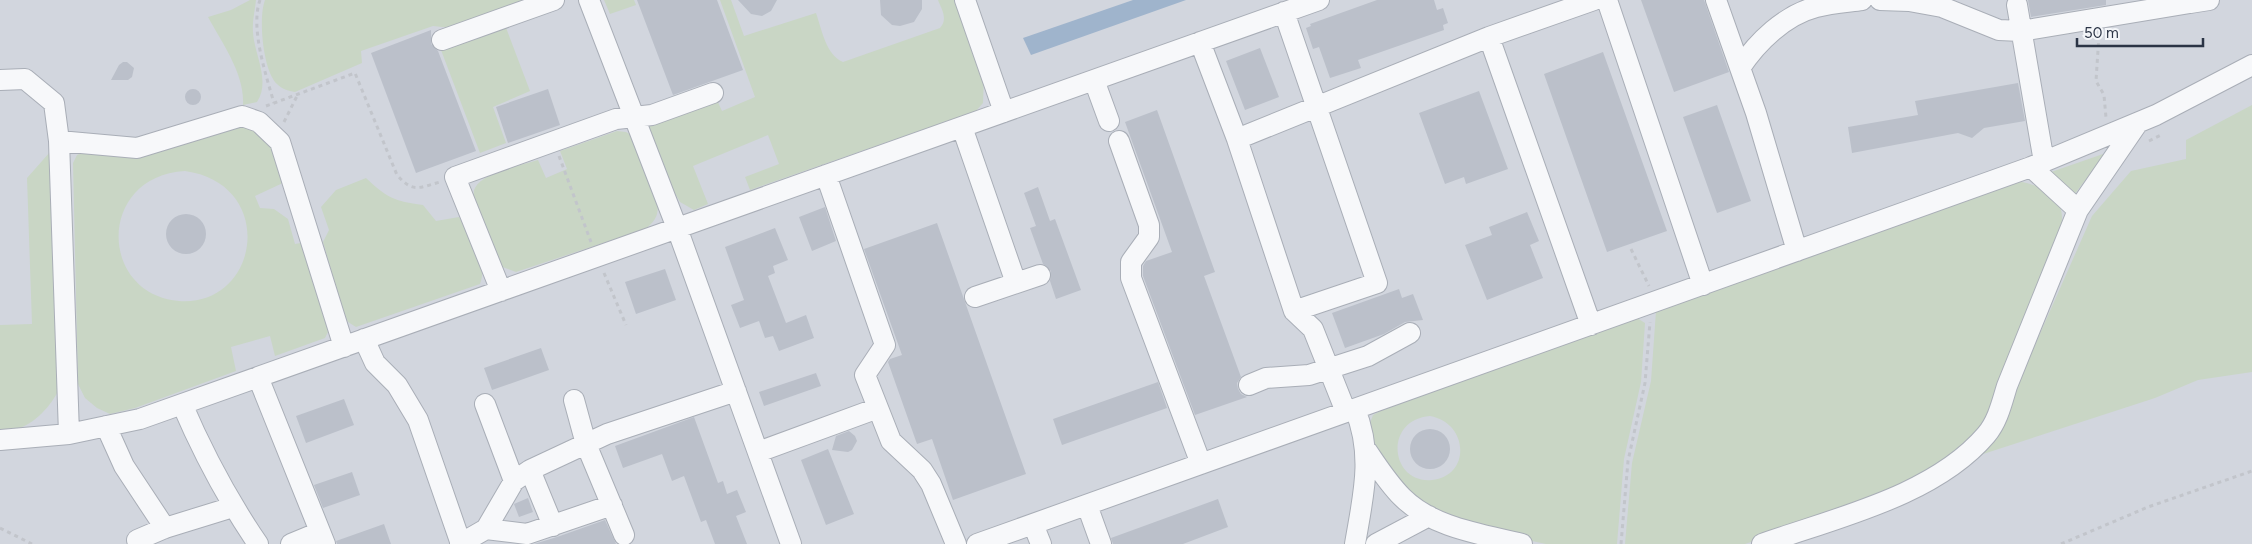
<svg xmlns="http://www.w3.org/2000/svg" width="2252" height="544" font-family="Figtree,sans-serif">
  <rect width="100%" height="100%" fill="#e4e7ec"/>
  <path fill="#d2d6de" d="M0,0H2252V544H0Z"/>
  <path fill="#c9d6c5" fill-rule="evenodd" d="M250,0H256C255,10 252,22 253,32C254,54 271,81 257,102L243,105C245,74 222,43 208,17L231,10Z
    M265,0H536L451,28L433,26L361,51L362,63L295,92C288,91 282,89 277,84C263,71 258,18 265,0Z
    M604,0H634L636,5L610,14Z
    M720,0H731L744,36L816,13C822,30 826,55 843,62L940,28C948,19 942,10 938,0H955L984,77L983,103L976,111L750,190L745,177L779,164L768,135L693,166L708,204L694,210L680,202L669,183L646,123L715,96L722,111L755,97Z
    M505,25L530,91L493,107L506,143L480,153L441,50Z
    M2252,105V372L2198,380L2155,398L1971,458L2023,372L2092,216L2131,171L2186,159V140Z
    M232,124L251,128L273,149L285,182L255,196L260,208L274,209L288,219L295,244L306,242L322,300L328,332L325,338L275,356L270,336L231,347L236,371L135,408L110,414L97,408L85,398L78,384L73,163L77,155L84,152ZM185,171C278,184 260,307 179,301C98,294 97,176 185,171Z
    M617,131L626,132L631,135L657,200C659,214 657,220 645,229L516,272L500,266L473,200C474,196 473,191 475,188C483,172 522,165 538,160L546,178L567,169L560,151Z
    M50,152L59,389C52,405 34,425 16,429C11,430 5,429 0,429V325L32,324L27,178Z
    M2106,153L2074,195L2051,172Z
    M366,178C387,198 394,201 423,205L436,221L459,217C470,237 489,261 480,284L356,327L348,322L343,312L323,242L329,230L321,207L336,190Z
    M2020,182C2032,182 2051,193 2058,203C2063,210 2062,220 2062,227L1988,425L1926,479L1884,496L1745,544H1625L1632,463L1651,381L1656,311Z
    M1637,318L1645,323L1641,382L1624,459L1617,544H1546L1482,530L1457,523L1407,495L1375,452L1370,423L1373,415L1388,407ZM1430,416C1469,423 1471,476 1432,480C1390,484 1383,420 1430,416Z"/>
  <path fill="#9fb4cc" d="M1133,0H1186L1031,55L1023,38Z"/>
  <path fill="#bbc0ca" d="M637,0H717L743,70L673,95Z
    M738,0H777L771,11L762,16L751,14Z
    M880,0H922V9L914,22L900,26L892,25L881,15Z
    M1377,0H1434L1437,10L1443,8L1448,23L1443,25L1444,30L1358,60L1361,68L1330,78L1319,47L1313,49L1306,28L1311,26L1310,24Z
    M1641,0H1704L1729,72L1674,92Z
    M2028,0H2106V5L2031,17Z
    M431,30V44L438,51L476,151L416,173L371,53Z
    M1260,48L1279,97L1245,110L1226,61Z
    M1603,52L1667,231L1607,252L1544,74Z
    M123,62H127L134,68L132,77L128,80H111L119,65Z
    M2018,83L2025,121L1984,128L1972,138L1958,133L1852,153L1848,127L1918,115L1915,101Z
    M185 97a8 8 0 1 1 16 0a8 8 0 1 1-16 0Z
    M548,89L560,125L508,143L496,107Z
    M1479,91L1508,169L1466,184L1464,177L1445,184L1419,113Z
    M1717,105L1751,201L1717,213L1683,117Z
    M1157,110L1215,272L1204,276L1241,377L1237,383L1238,389L1241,394L1247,397L1195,415L1143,276V266L1146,261L1172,252L1125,122Z
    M1038,187L1050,221L1055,219L1081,290L1056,299L1050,281L1051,271L1043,264L1030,228L1036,226L1024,193Z
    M825,207L836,241L812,251L799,217Z
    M1527,212L1539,241L1530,245L1543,278L1487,300L1465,245L1492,235L1489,227Z
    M166 234a20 20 0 1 1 40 0a20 20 0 1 1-40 0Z
    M937,223L1026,474L953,500L932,439L917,444L888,362L890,359L902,355L864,249Z
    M775,228L788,260L773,266L775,273L768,276L786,323L806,315L814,338L779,351L773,336L765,338L759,321L740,328L731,305L744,300L725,247Z
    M665,269L676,300L636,314L625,282Z
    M1399,289L1402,298L1413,294L1423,320L1405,322L1384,334L1345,348L1332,313Z
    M541,348L549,370L492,390L484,368Z
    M816,373L821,386L764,406L759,392Z
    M1158,382L1167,408L1062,445L1053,419Z
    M344,399L354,425L306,443L296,416Z
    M694,417L718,483L723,481L727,494L737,490L746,512L736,516L747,544H715L706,520L701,522L684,476L672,481L662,454L623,468L615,446Z
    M1410 449a20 20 0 1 1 40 0a20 20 0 1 1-40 0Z
    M849,431L855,436L857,441L852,450L848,452L832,450L836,436Z
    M828,449L854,514L826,525L801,460Z
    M352,472L360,495L323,508L314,485Z
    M528,498L533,512L519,517L514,504Z
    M1218,499L1228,527L1183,544H1113L1111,538Z
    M605,520L616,544H534L557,537Z
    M384,524L391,544H337L336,541Z"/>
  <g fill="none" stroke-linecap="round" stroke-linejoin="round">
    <defs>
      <path id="minor" d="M589,0L677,228L791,544
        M965,0L1004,112
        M1607,0L1703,285
        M1716,0L1756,113L1797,251
        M1880,0L1909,1L1942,7L1999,30L2021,31L2190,3
        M2190,0V3L2209,0
        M2017,5L2044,162
        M1489,37L1591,325
        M442,40L554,0
        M1200,42L1237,139L1489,37L1594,0
        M1740,68C1757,42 1785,15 1816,7C1831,3 1847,2 1862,0
        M0,80L25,79L54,103L59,141L69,434
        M1094,80L1109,121
        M962,127L1016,283
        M1237,139L1294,311L1377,283L1284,12
        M59,141L137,148L242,116L259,122L280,142L344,347
        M1119,141L1149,225V237L1131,262V278L1201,464
        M2031,167L2078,210
        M826,175L885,345L865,375L891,441L922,470L931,484L956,544
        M501,291L455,177L616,119L652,115L713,93
        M975,297L1040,275
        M1294,311L1313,329L1346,412
        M364,339L375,363L397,385L418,420L461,544
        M258,377L325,544
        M1249,385L1266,378L1309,375L1368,356L1410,333
        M574,400L586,444L624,535
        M182,404C203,453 228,500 258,544
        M485,404L514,481
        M106,426L124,466L165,528
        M0,440L69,434L140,419L1319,0
        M1367,451C1378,467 1388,483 1402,497C1433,528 1481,534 1522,544
        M758,452L878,408
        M530,470L553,526
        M1087,505L1101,544
        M1033,524L1041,544
        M486,529L527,534L612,505
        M137,540L165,528L233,507
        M291,544L320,532
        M460,544L486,529L514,481L530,470L607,434L736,391
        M977,544L2031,167L2156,115L2252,65
        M1355,544C1363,496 1374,456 1355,409
        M1376,544L1429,516
        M1762,544C1835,518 1934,496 1986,435C1998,421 2002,402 2007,386L2078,210L2137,124"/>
    </defs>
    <use href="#minor" stroke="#a9aeb7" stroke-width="22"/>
    <path stroke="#c2c5cb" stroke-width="3" stroke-dasharray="4 4" stroke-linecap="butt" d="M260,0C250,28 266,75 274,103
      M2099,35L2096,81L2104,95L2106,118
      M266,106L355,73L397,175C413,193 418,188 440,182
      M284,122L298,94
      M2149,141L2163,134
      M559,156L591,242
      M1631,249L1649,286
      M604,273L626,325
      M0,528L32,544
      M1621,544L1628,461L1645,383L1650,322
      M2061,544L2148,507L2252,471"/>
    <use href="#minor" stroke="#f7f8fa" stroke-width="20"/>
  </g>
  <path d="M2077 38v8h126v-8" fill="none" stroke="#2b3445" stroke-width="2.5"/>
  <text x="2084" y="38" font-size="15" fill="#2b3445" stroke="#f4f6f9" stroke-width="4" paint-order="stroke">50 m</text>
</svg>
